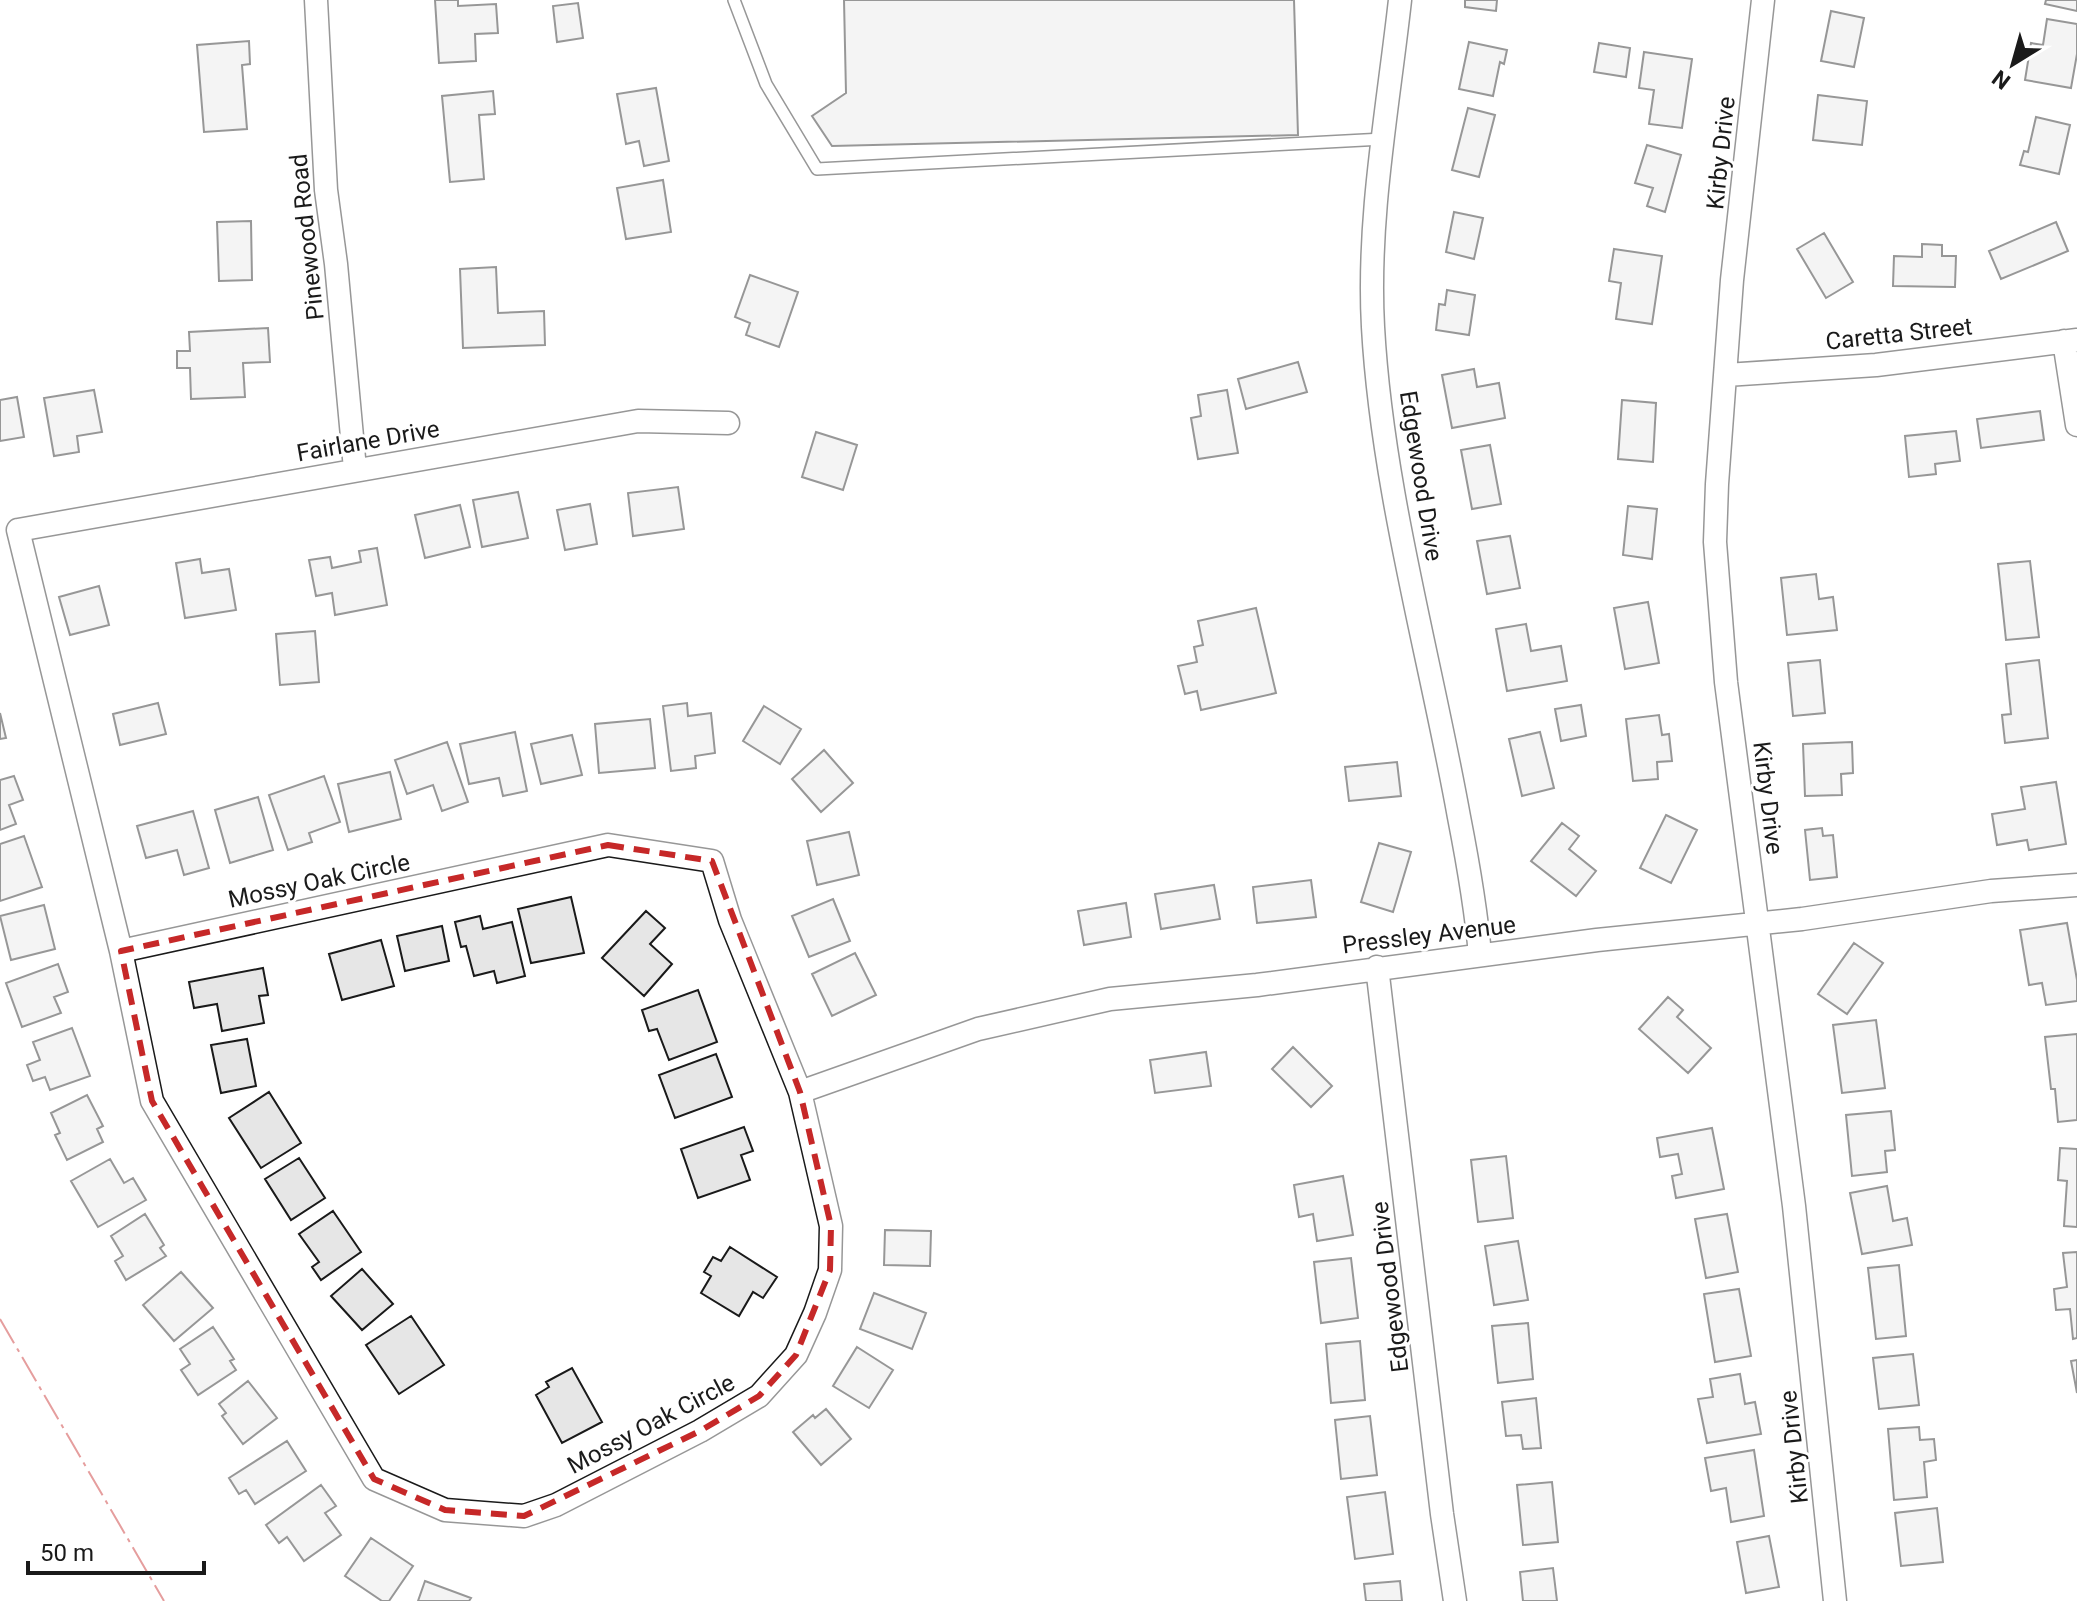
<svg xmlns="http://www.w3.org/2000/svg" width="2077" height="1601" font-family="Roboto,sans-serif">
  <rect width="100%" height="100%" fill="#fff"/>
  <path fill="#e6e6e6" stroke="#1a1a1a" stroke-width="2" d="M435,0H458V6L496,4L498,33L475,34L476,61L439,63Z
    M844,0H1294L1298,135L832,146L812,116L846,93Z
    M1465,0H1497L1496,11L1465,7Z
    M2046,0H2077V11L2045,4Z
    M578,3L583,38L557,42L553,6Z
    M1831,11L1864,18L1854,67L1821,61Z
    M2047,19L2077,24V54L2071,88L2025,80L2031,43L2043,45Z
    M249,41L250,64L242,65L247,129L204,132L197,45Z
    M1469,42L1507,50L1504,64L1500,62L1493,96L1459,89Z
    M1599,43L1630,48L1626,77L1594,72Z
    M1644,52L1692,59L1682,128L1649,124L1654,90L1639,88Z
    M656,88L669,161L644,166L639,141L626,144L617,94Z
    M493,91L495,114L479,115L484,179L450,182L442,96Z
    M1818,95L1867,101L1862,145L1813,140Z
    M1468,108L1495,115L1479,177L1452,170Z
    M2036,117L2070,125L2059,174L2020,165L2024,151L2028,152Z
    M1647,145L1681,155L1665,212L1647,206L1653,188L1635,183Z
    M663,180L671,232L626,239L617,188Z
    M1454,212L1483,218L1474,259L1446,252Z
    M251,221L252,280L219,281L217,222Z
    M2056,222L2068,251L2001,279L1989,251Z
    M1824,233L1853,282L1826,298L1797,249Z
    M1922,244L1942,245V256H1956L1955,287L1893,286L1894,256L1922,257Z
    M1614,249L1662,256L1652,324L1616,319L1621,283L1609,281Z
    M496,267L498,313L544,311L545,345L463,348L460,269Z
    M750,275L798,292L779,347L746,335L750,323L735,317Z
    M1447,290L1475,295L1469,335L1436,330L1439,304L1445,305Z
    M268,328L270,362L243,363L245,397L191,399L190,368H177V351H190L189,332Z
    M1298,362L1307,392L1246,409L1238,379Z
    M1474,369L1477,387L1499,383L1505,418L1452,428L1442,375Z
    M94,390L102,432L77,436L79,452L54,456L44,398Z
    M1227,390L1238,453L1198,459L1191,418L1201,416L1198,395Z
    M17,397L24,437L0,441V400Z
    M1622,400L1656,403L1653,462L1618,459Z
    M2040,411L2044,440L1981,448L1977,419Z
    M1956,431L1960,461L1935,464L1936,474L1909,477L1905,436Z
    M816,432L857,445L843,490L802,477Z
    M1490,445L1501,504L1472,509L1461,450Z
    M678,487L684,529L633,536L628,493Z
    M518,492L528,538L482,547L473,500Z
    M590,504L597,544L565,550L557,510Z
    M460,505L470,547L425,558L415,515Z
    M1628,506L1657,509L1652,559L1623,555Z
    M1510,536L1520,588L1487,594L1477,541Z
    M377,548L387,605L335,615L332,593L316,596L309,560L330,557L332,568L361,562L359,551Z
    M200,559L202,573L229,569L236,610L185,618L176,563Z
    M2030,561L2039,637L2006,640L1998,564Z
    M1816,574L1819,599L1833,597L1837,630L1787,635L1781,578Z
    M99,586L109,625L70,635L59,597Z
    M1648,602L1659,663L1625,669L1614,608Z
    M1256,608L1276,693L1201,710L1197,691L1185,694L1178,666L1197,662L1194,647L1203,645L1198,621Z
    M1526,624L1531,651L1561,646L1567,681L1507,691L1496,629Z
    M315,631L319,682L280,685L276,634Z
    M1820,660L1825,713L1793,716L1788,663Z
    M2039,660L2048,738L2005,743L2002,715L2011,714L2006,664Z
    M158,703L166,734L120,745L113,714Z
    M687,703L688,716L711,713L715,753L695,756L696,768L671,771L663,706Z
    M1581,705L1586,736L1561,741L1555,709Z
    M764,706L801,729L780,764L743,741Z
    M0,713L6,738L0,739Z
    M1659,715L1662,735L1669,734L1672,761L1657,762L1658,779L1633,781L1626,719Z
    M650,719L655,768L599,773L595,724Z
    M515,732L527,791L503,796L499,778L469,784L460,744Z
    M1540,732L1554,788L1522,796L1509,739Z
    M572,735L582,775L541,784L531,744Z
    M447,742L468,802L442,811L433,785L407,794L395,760Z
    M1852,742L1853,773L1841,774L1842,795L1805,796L1803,744Z
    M824,750L853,783L821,812L792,779Z
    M1397,762L1401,796L1349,801L1345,767Z
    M390,772L401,819L349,832L338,784Z
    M14,776L23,800L9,805L16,824L0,830V780Z
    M324,776L340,822L309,833L312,842L288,850L269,795Z
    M2056,782L2066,844L2029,850L2027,840L1997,845L1992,814L2025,809L2021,787Z
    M258,797L273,850L230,863L215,810Z
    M193,811L209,868L184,875L177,850L146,858L137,826Z
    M1666,815L1697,830L1671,883L1640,868Z
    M1562,823L1579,836L1569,849L1596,871L1576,896L1531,861Z
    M1822,828L1823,836L1833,835L1837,877L1810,880L1805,830Z
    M849,832L859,875L817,885L807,841Z
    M24,836L42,887L0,901V844Z
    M1379,843L1411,852L1393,912L1361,902Z
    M1311,880L1316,917L1257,923L1253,887Z
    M1214,885L1220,919L1161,929L1155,894Z
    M571,897L584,953L531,963L518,909Z
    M833,899L850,941L809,957L792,916Z
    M1126,903L1131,937L1084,945L1078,911Z
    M44,905L55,949L11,960L0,916Z
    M646,911L665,928L650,944L672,964L644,996L602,958Z
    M480,916L483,929L512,922L525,976L497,983L494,971L474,976L466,946L461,947L455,922Z
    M2067,923L2077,980V1001L2046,1005L2042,983L2029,985L2020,930Z
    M442,926L449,961L405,971L397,936Z
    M381,940L394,986L342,1000L329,954Z
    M1854,943L1883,963L1847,1014L1818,994Z
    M855,953L876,995L832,1016L812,974Z
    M58,964L68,992L54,997L61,1013L22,1027L6,983Z
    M263,968L268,995L259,996L264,1023L222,1031L217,1004L194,1008L189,982Z
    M698,990L717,1042L669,1060L657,1029L649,1031L642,1010Z
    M1668,997L1683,1010L1677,1017L1711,1048L1688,1073L1639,1029Z
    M1876,1020L1885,1088L1842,1093L1833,1025Z
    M72,1028L90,1076L50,1090L45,1077L33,1081L27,1065L40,1060L33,1042Z
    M2077,1034V1120L2058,1122L2055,1089H2051L2045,1037Z
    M247,1039L256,1086L221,1093L211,1045Z
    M1293,1047L1332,1086L1311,1107L1272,1069Z
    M1206,1052L1211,1086L1155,1093L1150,1060Z
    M716,1054L732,1097L675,1118L659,1075Z
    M269,1092L301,1143L261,1168L229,1118Z
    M87,1095L103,1126L97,1129L103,1142L67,1160L55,1135L60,1133L51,1113Z
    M1891,1111L1895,1150L1885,1151L1887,1172L1852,1176L1846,1115Z
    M744,1127L753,1151L741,1155L750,1180L698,1198L681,1149Z
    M1712,1128L1724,1189L1676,1198L1672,1176L1682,1174L1678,1154L1660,1157L1657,1138Z
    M2060,1148L2077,1149V1227L2064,1226L2067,1181L2058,1180Z
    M1506,1156L1513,1218L1478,1222L1471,1160Z
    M299,1158L325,1198L291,1220L265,1179Z
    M110,1159L124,1183L133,1178L146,1200L98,1227L71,1181Z
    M1343,1176L1353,1235L1317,1241L1313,1214L1299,1217L1294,1185Z
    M1887,1186L1893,1221L1907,1218L1912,1245L1862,1254L1850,1193Z
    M333,1211L361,1252L321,1280L312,1267L319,1262L299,1234Z
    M145,1214L164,1245L160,1248L166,1256L126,1280L115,1261L123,1256L111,1236Z
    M1727,1214L1738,1272L1706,1278L1695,1219Z
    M885,1230L931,1231L930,1266L884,1265Z
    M1518,1241L1528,1300L1494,1305L1485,1246Z
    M730,1247L777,1277L763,1298L753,1292L739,1316L701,1293L711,1276L704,1272L713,1257L721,1261Z
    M2077,1252V1338L2073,1339L2070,1309L2056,1310L2054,1289L2067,1287L2063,1253Z
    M1351,1258L1358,1318L1321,1323L1314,1262Z
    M1899,1265L1906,1336L1876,1339L1868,1268Z
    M362,1269L393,1304L362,1330L331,1296Z
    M181,1272L213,1308L174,1341L143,1305Z
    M1739,1289L1751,1356L1715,1362L1704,1294Z
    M874,1293L926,1313L912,1349L860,1329Z
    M411,1316L444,1365L399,1394L366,1345Z
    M1528,1323L1533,1379L1498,1383L1492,1326Z
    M213,1327L234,1359L230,1361L236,1370L198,1395L181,1370L190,1364L180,1349Z
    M1360,1341L1365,1400L1331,1403L1326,1344Z
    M857,1347L893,1370L869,1408L833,1386Z
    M1913,1354L1919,1405L1879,1409L1873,1358Z
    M2077,1360V1393L2071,1361Z
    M572,1368L602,1422L562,1443L536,1395L549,1387L546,1382Z
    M1740,1374L1745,1404L1755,1402L1761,1434L1707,1443L1698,1399L1713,1397L1710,1379Z
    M248,1381L277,1418L243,1444L222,1416L226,1413L219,1404Z
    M1536,1398L1541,1448L1523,1449L1521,1435L1506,1436L1502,1402Z
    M826,1409L851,1439L821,1465L793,1432L813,1415L815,1418Z
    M1370,1416L1377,1475L1341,1479L1335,1420Z
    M1919,1427L1920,1440L1934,1439L1936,1460L1924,1462L1927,1497L1894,1500L1888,1429Z
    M287,1441L306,1471L255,1504L246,1490L239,1494L229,1478Z
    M1754,1450L1764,1516L1731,1522L1726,1488L1711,1491L1705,1458Z
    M1552,1482L1558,1542L1523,1545L1517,1485Z
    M321,1485L336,1506L325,1513L341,1535L304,1561L287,1537L279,1543L266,1525Z
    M1385,1492L1393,1554L1355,1559L1347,1497Z
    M1937,1508L1943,1562L1901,1566L1895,1513Z
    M1769,1536L1779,1587L1746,1593L1737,1542Z
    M371,1538L413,1566L389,1601H382L345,1576Z
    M1553,1568L1557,1601H1523L1520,1572Z
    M425,1581L471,1598L469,1601H418Z
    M1400,1581L1402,1601H1366L1364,1584Z"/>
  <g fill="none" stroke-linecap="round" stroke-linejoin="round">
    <defs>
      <path id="lane" d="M734,0L766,84L817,169L1383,139"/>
      <path id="street" d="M316,0L326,190L336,264L355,469
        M1400,0C1388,108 1367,218 1373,327C1382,489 1430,656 1459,817C1468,863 1476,908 1480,955
        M1763,0L1732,280L1717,484L1715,542L1726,682L1794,1206L1835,1601
        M2064,341L2077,425
        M1726,375L1876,365L2077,340
        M121,951L608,845L712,861L730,920L800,1092L831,1226L830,1270L815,1313L796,1355L759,1396L700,1431L556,1505L524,1516L445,1510L374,1479L152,1101L121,951L18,530L638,421L728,423
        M1377,967L1442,1514L1455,1601
        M800,1092L978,1029L1110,999L1257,985L1597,940L1802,919L1991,891L2077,885"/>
    </defs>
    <use href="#lane" stroke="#1a1a1a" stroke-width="14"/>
    <use href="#street" stroke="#1a1a1a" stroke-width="25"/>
    <use href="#lane" stroke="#fff" stroke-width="11"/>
    <use href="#street" stroke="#fff" stroke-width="22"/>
    <path stroke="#c62828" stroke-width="2" stroke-dasharray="28 6 4 6" stroke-linecap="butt" d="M0,1319L164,1601"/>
  </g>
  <path d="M0 0H2077V1601H0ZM608,845L712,861L800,1092L831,1226L830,1270L796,1355L759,1396L700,1431L524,1516L445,1510L374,1479L152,1101L121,951Z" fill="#fff" fill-opacity=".55" fill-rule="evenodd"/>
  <path fill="none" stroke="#c62828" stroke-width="6" stroke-dasharray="16 10" stroke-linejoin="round" d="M608,845L712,861L800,1092L831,1226L830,1270L796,1355L759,1396L700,1431L524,1516L445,1510L374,1479L152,1101L121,951Z"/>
  <g text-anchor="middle" stroke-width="6" stroke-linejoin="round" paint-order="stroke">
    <g font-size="24" fill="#1a1a1a" stroke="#fff">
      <text transform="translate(1721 153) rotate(-84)" y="8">Kirby Drive</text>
      <text transform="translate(307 237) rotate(-96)" y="8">Pinewood Road</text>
      <text transform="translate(1899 334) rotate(-6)" y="8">Caretta Street</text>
      <text transform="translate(368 441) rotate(-10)" y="8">Fairlane Drive</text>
      <text transform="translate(1421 476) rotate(81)" y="8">Edgewood Drive</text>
      <text transform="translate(1768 798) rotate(83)" y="8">Kirby Drive</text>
      <text transform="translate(319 881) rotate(-12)" y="8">Mossy Oak Circle</text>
      <text transform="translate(1429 935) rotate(-7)" y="8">Pressley Avenue</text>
      <text transform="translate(1390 1287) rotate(-97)" y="8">Edgewood Drive</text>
      <text transform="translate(651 1424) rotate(-28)" y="8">Mossy Oak Circle</text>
      <text transform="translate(1794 1447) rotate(-96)" y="8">Kirby Drive</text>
    </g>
  </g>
  <g transform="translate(2013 64) rotate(217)" stroke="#ffffff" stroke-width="6" paint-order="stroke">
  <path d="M0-6L14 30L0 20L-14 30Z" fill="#1a1a1a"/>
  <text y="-12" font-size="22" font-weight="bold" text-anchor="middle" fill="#1a1a1a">N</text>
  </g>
  <path d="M28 1561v12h176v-12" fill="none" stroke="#1a1a1a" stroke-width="4"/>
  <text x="40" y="1561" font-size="24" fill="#1a1a1a" stroke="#ffffff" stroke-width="6" paint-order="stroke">50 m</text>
</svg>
